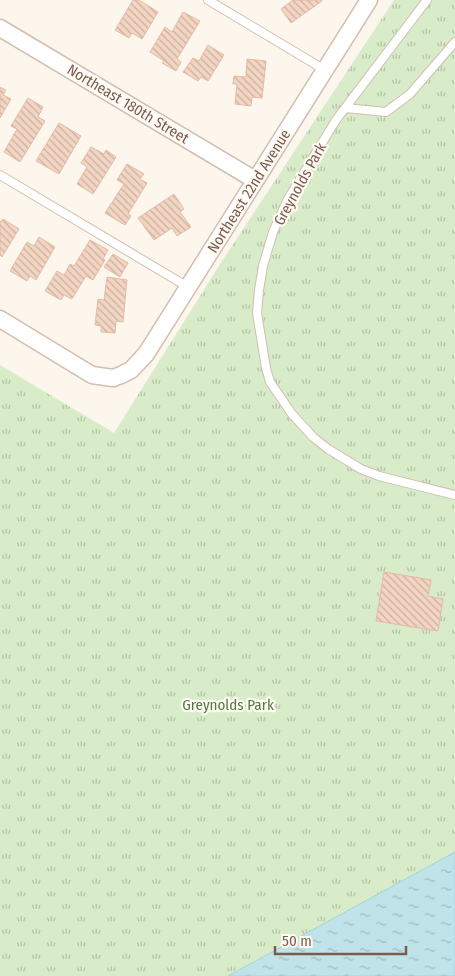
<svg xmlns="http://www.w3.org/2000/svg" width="455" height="976" font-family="'Fira Sans Condensed',sans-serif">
  <defs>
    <pattern id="park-tufts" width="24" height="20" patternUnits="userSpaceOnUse" patternTransform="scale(1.25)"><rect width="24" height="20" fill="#d8ecc9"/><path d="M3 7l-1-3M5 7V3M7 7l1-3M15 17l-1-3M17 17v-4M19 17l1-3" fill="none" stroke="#b4c2a5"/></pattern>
    <pattern id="water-ripples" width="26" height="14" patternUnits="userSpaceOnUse" patternTransform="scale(1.25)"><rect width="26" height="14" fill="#bfe3e8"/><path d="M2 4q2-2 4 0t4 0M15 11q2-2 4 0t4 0" fill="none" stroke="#a0bbbe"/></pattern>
    <pattern id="building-back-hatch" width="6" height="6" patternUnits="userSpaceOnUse" patternTransform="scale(1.25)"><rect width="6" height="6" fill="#f3d5c3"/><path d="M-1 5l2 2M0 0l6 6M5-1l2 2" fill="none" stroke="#cab0a1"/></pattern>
  </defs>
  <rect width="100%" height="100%" fill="#fdf6ec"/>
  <path fill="url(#park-tufts)" d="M394,0H455V976H0V365L114,433L222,261Z"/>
  <path fill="url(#water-ripples)" stroke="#a5d3da" d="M455,852V976H228Z"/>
  <path fill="url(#building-back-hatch)" stroke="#e6bba3" d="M133,0H139L158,12L142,39L132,33L129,38L115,30Z
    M293,0H321L322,1L291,23L281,9Z
    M183,12L200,21L177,59L181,62L176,71L162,63L164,61L150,52L165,27L172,32Z
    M208,45L224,55L208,81L201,77L198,81L183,72L193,58L199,61Z
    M247,59L266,61L262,98L252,97L251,106L235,104L237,84H233L234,76L246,77Z
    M0,87L6,90L3,95L11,99L0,118Z
    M28,98L43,107L38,117L45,121L20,162L4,152L17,129L11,126Z
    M59,123L81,136L59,174L36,161Z
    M91,147L104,154L106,150L116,157L93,194L77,184L87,167L81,163Z
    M127,164L144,174L140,179L147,183L128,214L131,216L125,225L105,213L124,184L117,180Z
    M174,194L184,209L180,212L191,227L177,236L172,228L154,240L138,218Z
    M3,219L19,229L2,257L0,255V221L1,222Z
    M39,237L55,247L36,280L30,276L27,281L10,271L27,242L34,246Z
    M90,240L108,250L103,259L105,260L93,280L86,276L72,299L64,295L61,300L45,291L57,271L64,275L70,264L74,266Z
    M113,254L128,263L120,277L104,267Z
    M107,277L127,280L123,322L116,321L115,333L101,332V326L95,325L98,299L104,300Z
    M384,572L431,580L428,596L443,599L438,631L376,621Z"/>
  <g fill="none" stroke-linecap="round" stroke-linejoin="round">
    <defs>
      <path id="service" d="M208,0L325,70
        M427,0L336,120L288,199L273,232L263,266L259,290L257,313L266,368L270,382L292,414L313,437L328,449L361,469L379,476L455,495
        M345,108L386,112L410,94L455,42
        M0,175L188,287"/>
      <path id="minor" d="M0,28L255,180
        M0,319L92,375L113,378L121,375L131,370L146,354L369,0"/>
    </defs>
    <use href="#service" stroke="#d1beb0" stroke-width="10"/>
    <use href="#minor" stroke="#d1beb0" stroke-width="19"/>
    <use href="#service" stroke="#fff" stroke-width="8"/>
    <use href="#minor" stroke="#fff" stroke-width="16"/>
  </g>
  <g text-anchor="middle" stroke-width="4.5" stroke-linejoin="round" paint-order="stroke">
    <g font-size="15" fill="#7a5c4d" stroke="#fffaf3">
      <text transform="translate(128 104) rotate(31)" y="5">Northeast 180th Street</text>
      <text transform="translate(300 184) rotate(-61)" y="5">Greynolds Park</text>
      <text transform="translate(249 191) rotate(-58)" y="5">Northeast 22nd Avenue</text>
    </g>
    <g font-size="15" fill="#537a41" stroke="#fffaf3">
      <text x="228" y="710">Greynolds Park</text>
    </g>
  </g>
  <path d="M275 946v8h131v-8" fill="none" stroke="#7a5c4d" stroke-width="2.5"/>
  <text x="282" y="946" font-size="15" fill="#7a5c4d" stroke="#fffaf3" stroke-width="4" paint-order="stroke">50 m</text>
</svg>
